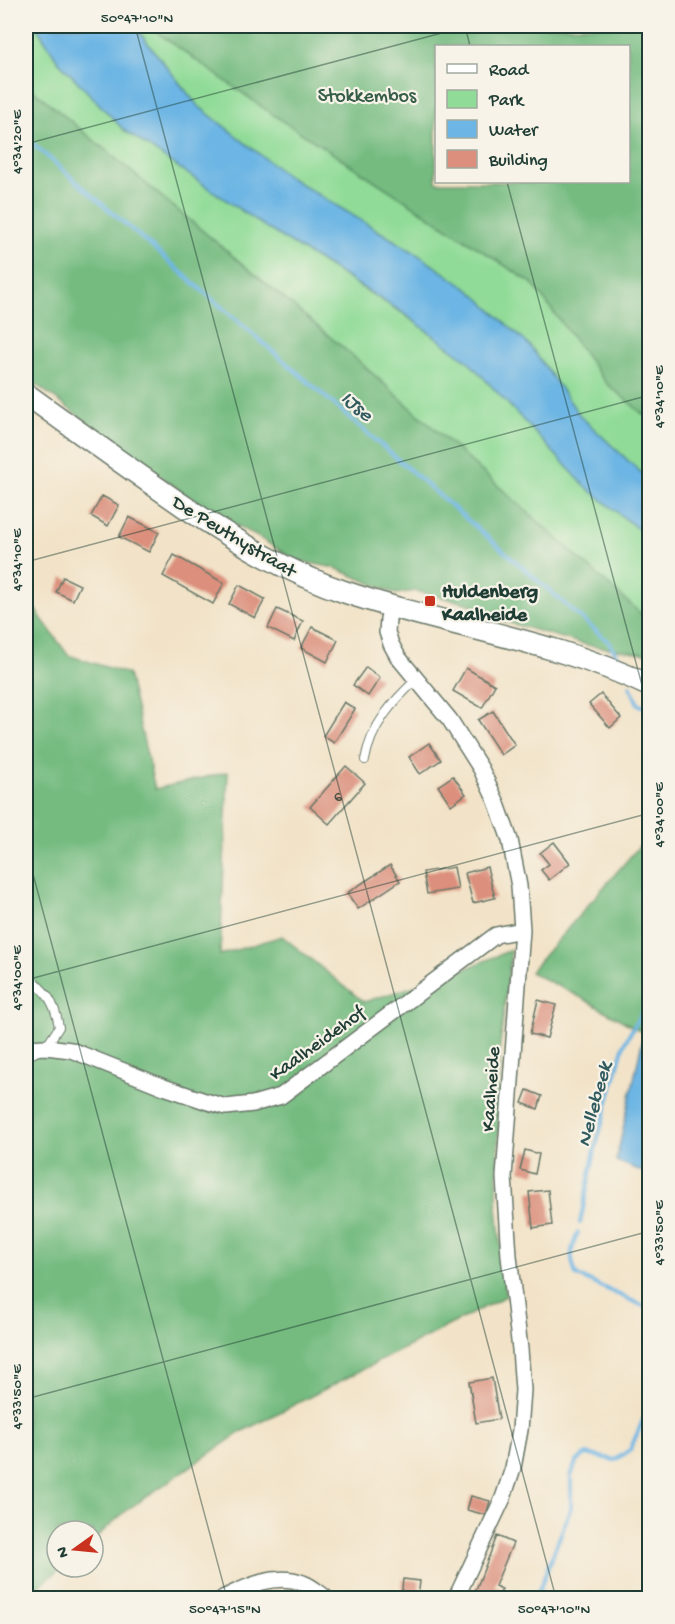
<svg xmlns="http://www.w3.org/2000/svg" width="675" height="1624" font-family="'Gochi Hand',sans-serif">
  <rect width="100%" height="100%" fill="#f7f3e8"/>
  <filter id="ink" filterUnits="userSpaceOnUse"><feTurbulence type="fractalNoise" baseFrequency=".0167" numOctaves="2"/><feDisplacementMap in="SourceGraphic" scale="12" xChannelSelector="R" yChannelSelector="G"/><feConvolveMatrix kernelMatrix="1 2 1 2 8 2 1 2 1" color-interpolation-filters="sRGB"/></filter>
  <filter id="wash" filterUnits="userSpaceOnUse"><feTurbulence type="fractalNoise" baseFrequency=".008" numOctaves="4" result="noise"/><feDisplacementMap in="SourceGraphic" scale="24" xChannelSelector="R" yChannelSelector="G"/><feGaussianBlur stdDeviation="1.35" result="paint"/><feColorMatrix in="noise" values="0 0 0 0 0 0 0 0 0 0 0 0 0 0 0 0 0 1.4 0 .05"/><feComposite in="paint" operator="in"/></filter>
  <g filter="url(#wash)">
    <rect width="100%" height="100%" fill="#f2e3c8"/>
    <path fill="#90db97" stroke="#588c66" stroke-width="1.5" d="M26,26H36L58,61L124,130L270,230L402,313L467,360L585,486L649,538V621L353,356L26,84Z
      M134,26H148L275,116L532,283L606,383L649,419V480L581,417L530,346L472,292L415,253L287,176L197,105Z"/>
    <path fill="#74bb80" stroke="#4a7c5a" stroke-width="1.5" fill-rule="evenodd" d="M148,26H649V419L606,383L532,283L275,116ZM436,46H628V182H436Z
      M26,84L353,356L649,621V654L587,645L489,617L470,604L416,591L396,594L335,568L295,560L265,541L200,505L26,377Z
      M26,597L68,655L128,674L155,789L228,772L220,955L282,936L364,1002L448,976L511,950L500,1045L497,1208L506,1296L241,1432L127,1510L93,1540V1531H57V1567H62L35,1590L26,1591Z
      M649,835V1034L644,1033L582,998L530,972Z"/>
    <path fill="#6cb5e4" stroke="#46798c" stroke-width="1.5" d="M36,26H134L197,105L287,176L415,253L472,292L530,346L581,417L649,480V538L585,486L467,360L399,310L270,230L124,130L58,61Z
      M644,1033L650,1034L649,1174L616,1161Z"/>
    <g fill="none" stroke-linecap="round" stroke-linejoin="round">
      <path stroke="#6cb5e4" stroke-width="4" d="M26,138L610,643L620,663
        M630,686L638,704L650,710
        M580,1223L596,1145L624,1044L650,998
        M578,1233C570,1250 570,1257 576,1275L650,1309
        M536,1598L571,1508V1476L576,1462L586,1454L615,1460L630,1450L650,1404"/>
    </g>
    <g id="blocks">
      <path fill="#db8f7c" d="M102,496L119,505L108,526L91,516Z
        M129,517L159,532L149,552L119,537Z
        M174,555L224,583L213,604L163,576Z
        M63,577L80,585L73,600L56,592Z
        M239,585L265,599L255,618L229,604Z
        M277,609L303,621L294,641L268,628Z
        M312,627L338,640L327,662L301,648Z
        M366,667L380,678L368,696L353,685Z
        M466,668L495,685L482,708L453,691Z
        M601,694L621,718L610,728L589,704Z
        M344,702L355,709L334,743L323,736Z
        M493,711L515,745L501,755L478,720Z
        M429,743L441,760L420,774L409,757Z
        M346,766L365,783L329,824L310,807Z
        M453,776L466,794L451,805L438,786Z
        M554,842L570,863L549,880L541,870L549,864L540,853Z
        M390,865L400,881L358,909L347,893Z
        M454,867L458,889L427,894L423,872Z
        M487,867L495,898L473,903L465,873Z
        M538,1000L556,1005L547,1038L530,1034Z
        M527,1090L542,1096L538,1109L522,1103Z
        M525,1150L539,1154L535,1174L520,1170Z
        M548,1190L552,1225L533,1228L529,1192Z
        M492,1378L499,1419L476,1423L469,1382Z
        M471,1496L490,1501L486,1515L467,1510Z
        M497,1536L513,1543L495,1586L502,1589L497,1598L483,1594L481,1598H470L477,1587Z
        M403,1579L420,1581L418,1598H401Z"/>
    </g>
  </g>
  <g filter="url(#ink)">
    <use href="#blocks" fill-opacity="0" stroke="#697768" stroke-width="1.5"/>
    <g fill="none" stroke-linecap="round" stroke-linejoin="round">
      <defs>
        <path id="service" d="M365,760C371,726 392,702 417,679
          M26,974C46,993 54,998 59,1027L46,1047L26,1057"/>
        <path id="minor" d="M391,606L388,619L387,632L391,644L398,657L450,720L481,769L496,801L510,840L519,886L522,930L504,1177L509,1256L520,1349L523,1390L520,1430L513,1468L503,1498L456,1598
          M26,1048L46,1047L71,1050L164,1087L205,1101L226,1107L253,1104L281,1096L496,935L522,930
          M223,1598C246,1587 276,1572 303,1583C312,1586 319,1593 326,1598"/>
        <path id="secondary" d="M26,394C79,432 131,470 185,507C235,540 288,573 345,592C446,627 553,639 650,686"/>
      </defs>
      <use href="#service" stroke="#697768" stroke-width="10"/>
      <use href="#minor" stroke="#697768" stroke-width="18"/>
      <use href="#secondary" stroke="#697768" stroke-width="24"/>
      <use href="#service" stroke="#fff" stroke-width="8"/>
      <use href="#minor" stroke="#fff" stroke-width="15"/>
      <use href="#secondary" stroke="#fff" stroke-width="21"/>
    </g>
  </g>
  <path fill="none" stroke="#1f3d34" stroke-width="1.5" stroke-opacity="0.45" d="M135,26L556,1598M465,26L470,46M26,144L468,26M507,182L650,715M26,562L650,395M26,848L227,1598M26,980L650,813M26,1399L650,1231"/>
  <rect fill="#c8321e" stroke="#f7f3e8" stroke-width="2" x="424" y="595" width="12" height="12" rx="3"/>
  <g text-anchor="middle" stroke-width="4.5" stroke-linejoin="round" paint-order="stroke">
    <g font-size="16" fill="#4e5246">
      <text x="338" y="801">6</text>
    </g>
    <g font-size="20" fill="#365d48" stroke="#f7f3e8">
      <text x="367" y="101">Stokkembos</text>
    </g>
    <g font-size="20" fill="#1f3d34" stroke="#f7f3e8">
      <text transform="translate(235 535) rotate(31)" y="7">De Peuthystraat</text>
      <text transform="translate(316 1042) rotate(-36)" y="7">Kaalheidehof</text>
      <text transform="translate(489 1089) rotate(-86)" y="7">Kaalheide</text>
    </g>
    <g font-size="20" font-weight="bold" fill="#1f3d34" stroke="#f7f3e8" text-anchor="start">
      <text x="442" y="597">Huldenberg<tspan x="442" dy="23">Kaalheide</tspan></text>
    </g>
    <g font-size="21" font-style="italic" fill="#325b60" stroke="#f7f3e8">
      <text transform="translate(358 405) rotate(41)" y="7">IJse</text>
      <text transform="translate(593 1104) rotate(-75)" y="7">Nellebeek</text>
    </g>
  </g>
  <rect width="675" height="1624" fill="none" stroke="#f7f3e8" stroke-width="66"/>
  <rect x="435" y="45" width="195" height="138" fill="#f7f3e8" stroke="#a1aaa0" stroke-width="1.5"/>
  <rect x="447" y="64" width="30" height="9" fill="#ffffff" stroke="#a1aaa0" stroke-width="1.5"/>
  <text x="489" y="75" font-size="18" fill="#1f3d34">Road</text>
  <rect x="447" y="90" width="30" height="18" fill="#90db97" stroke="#a1aaa0" stroke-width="1.5"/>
  <text x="489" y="105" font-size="18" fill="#1f3d34">Park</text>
  <rect x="447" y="120" width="30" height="18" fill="#6cb5e4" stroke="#a1aaa0" stroke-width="1.5"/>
  <text x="489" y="135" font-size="18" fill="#1f3d34">Water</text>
  <rect x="447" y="150" width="30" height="18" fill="#db8f7c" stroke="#a1aaa0" stroke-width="1.5"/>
  <text x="489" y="165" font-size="18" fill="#1f3d34">Building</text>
  <g transform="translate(75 1549) rotate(255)"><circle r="28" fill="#f7f3e8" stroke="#a1aaa0" stroke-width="1.5"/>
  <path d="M0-4.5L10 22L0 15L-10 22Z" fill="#c8321e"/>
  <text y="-9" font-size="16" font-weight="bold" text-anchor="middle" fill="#1f3d34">N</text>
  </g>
  <rect x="33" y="33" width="609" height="1558" fill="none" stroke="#1f3d34" stroke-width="2"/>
  <g font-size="15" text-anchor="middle" fill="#1f3d34">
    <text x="137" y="22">50°47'10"N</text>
    <text transform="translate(16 142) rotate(-90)" y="5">4°34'20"E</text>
    <text transform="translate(658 397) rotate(-90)" y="5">4°34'10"E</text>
    <text transform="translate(16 560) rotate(-90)" y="5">4°34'10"E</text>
    <text transform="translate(658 815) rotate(-90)" y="5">4°34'00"E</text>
    <text transform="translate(16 978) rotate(-90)" y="5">4°34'00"E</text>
    <text transform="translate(658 1233) rotate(-90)" y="5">4°33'50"E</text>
    <text transform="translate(16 1397) rotate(-90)" y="5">4°33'50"E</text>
    <text x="225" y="1613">50°47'15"N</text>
    <text x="554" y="1613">50°47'10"N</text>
  </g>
</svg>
